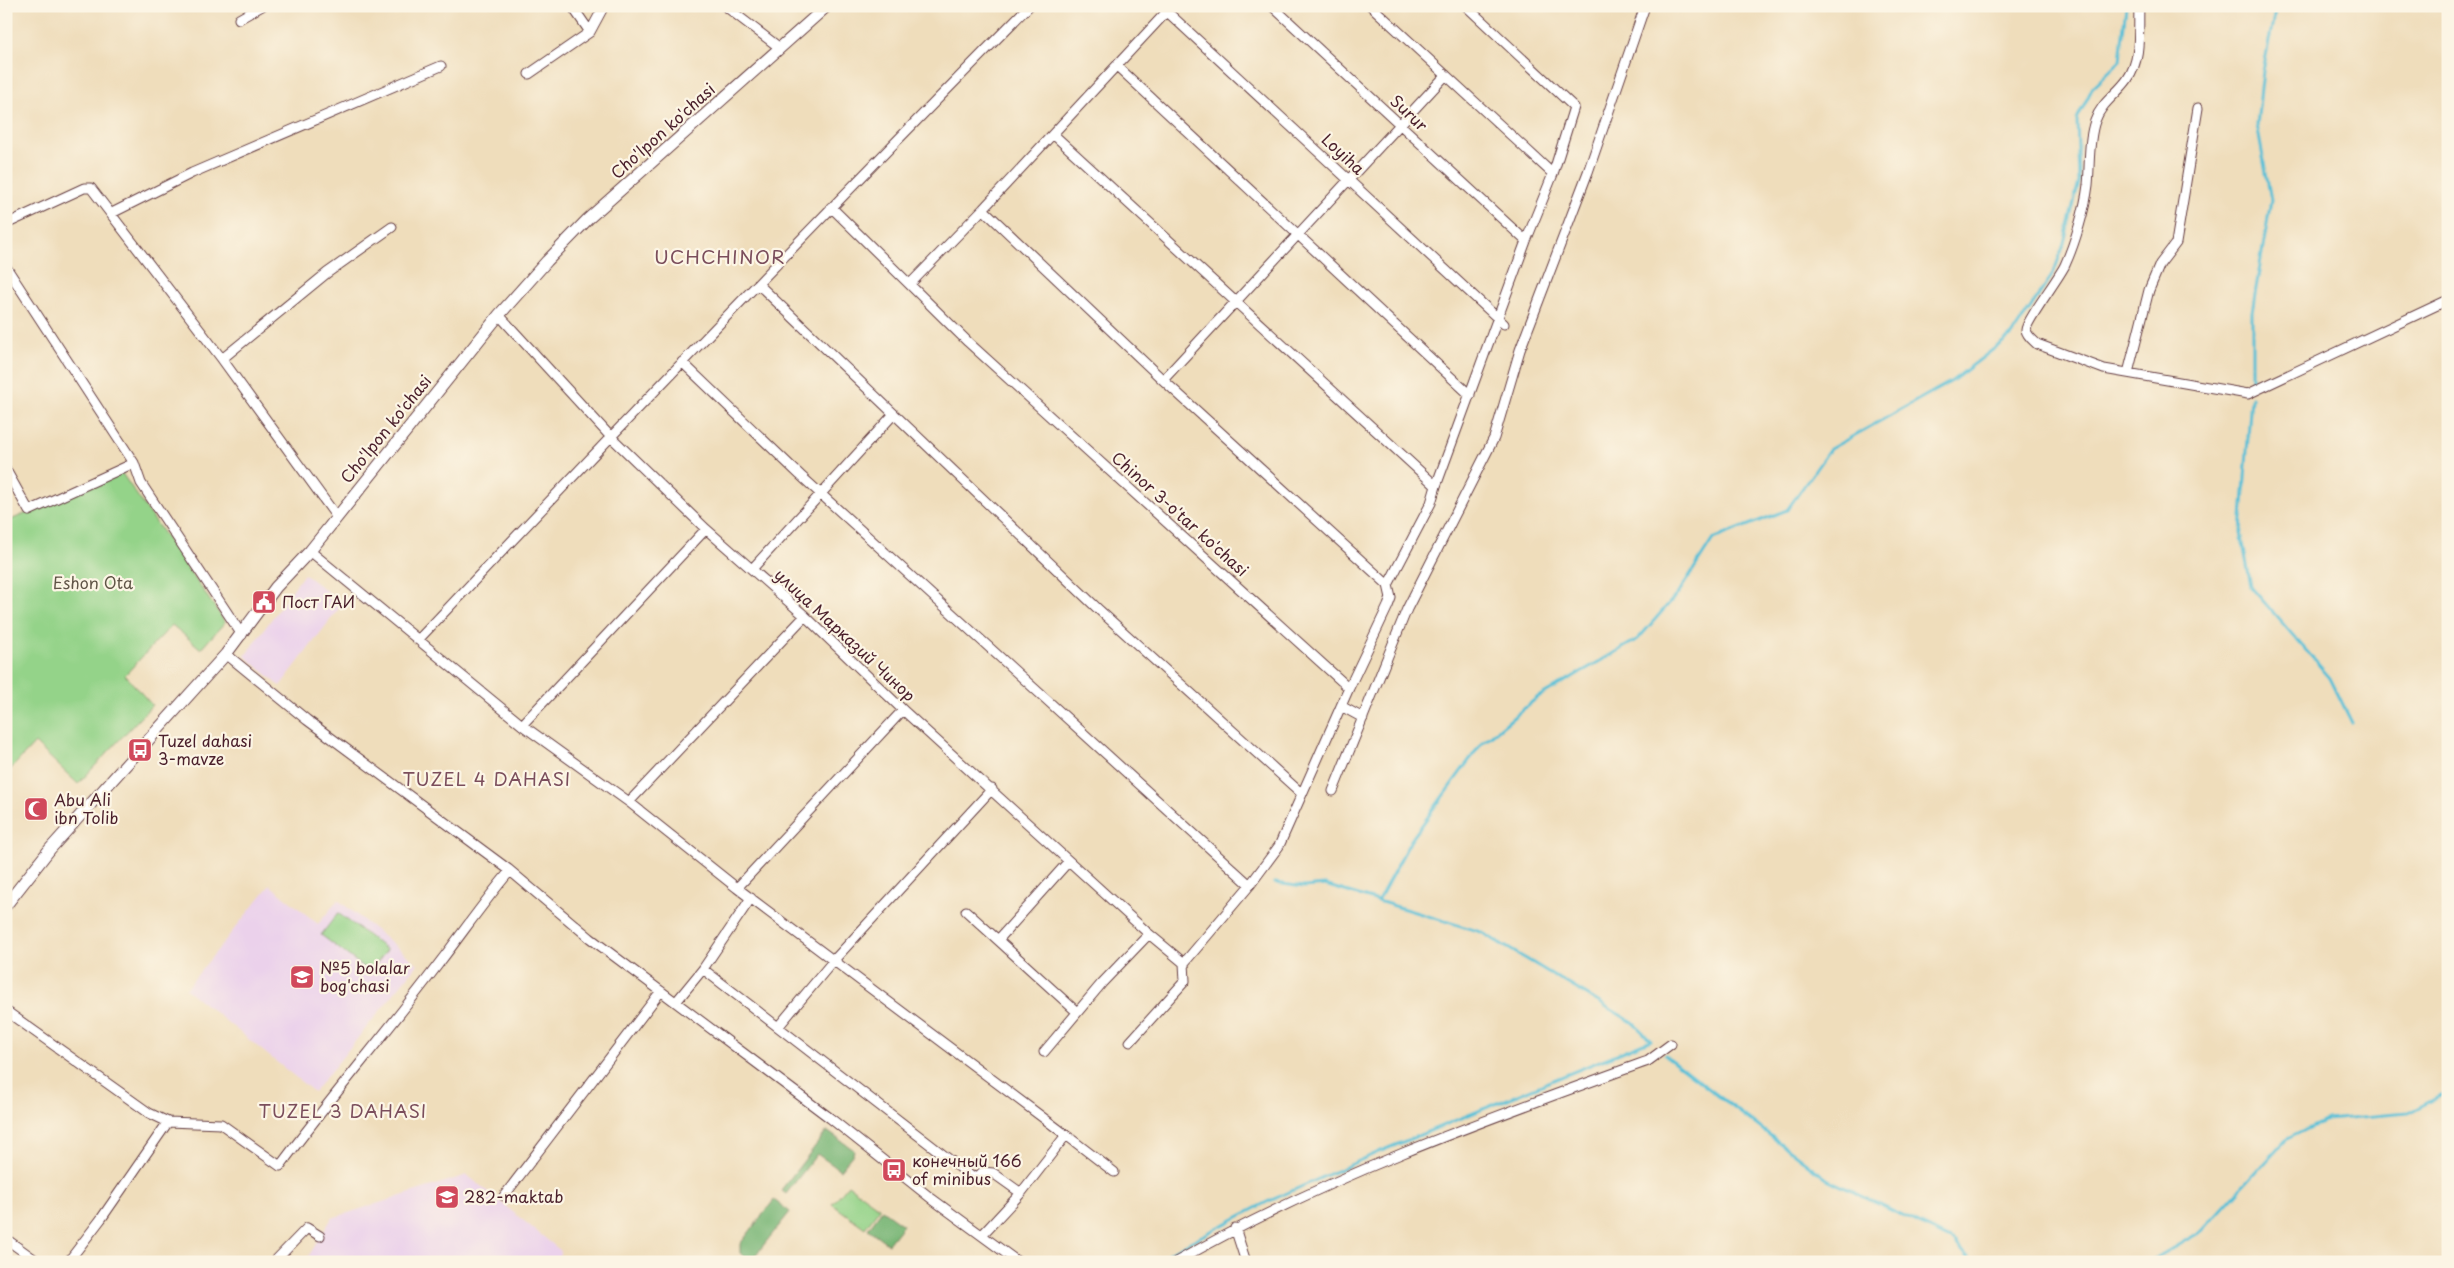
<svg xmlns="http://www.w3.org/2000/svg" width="2454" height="1268" font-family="'Playpen Sans',sans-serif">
  <rect width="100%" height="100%" fill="#fcf5e5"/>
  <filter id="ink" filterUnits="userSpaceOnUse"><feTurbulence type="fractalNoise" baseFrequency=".02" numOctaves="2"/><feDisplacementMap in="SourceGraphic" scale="10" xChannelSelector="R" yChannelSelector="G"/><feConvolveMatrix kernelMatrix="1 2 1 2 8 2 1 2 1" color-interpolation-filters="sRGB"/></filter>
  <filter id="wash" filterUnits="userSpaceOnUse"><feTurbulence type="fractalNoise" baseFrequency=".0096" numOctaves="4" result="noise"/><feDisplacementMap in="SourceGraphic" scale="20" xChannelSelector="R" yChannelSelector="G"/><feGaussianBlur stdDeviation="1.12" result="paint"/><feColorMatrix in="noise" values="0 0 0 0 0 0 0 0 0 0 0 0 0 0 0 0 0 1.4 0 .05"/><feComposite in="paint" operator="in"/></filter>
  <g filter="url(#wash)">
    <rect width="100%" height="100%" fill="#efddbb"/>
    <path fill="#ebd1eb" d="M304,574L343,603L280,686L245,656Z
      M270,885L318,924L338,900L418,964L314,1092L186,989Z
      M467,1175L561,1251L558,1258L564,1262H305L332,1218Z"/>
    <path fill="#94d389" stroke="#6f795a" d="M121,472L225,622L201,649L172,625L125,675L152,705L78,784L35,743L6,774V522Z
      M338,913L387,950L370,972L321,935Z
      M848,1185L880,1208L865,1228L832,1204Z"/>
    <path fill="#77b575" stroke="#606a50" d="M827,1131L854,1150L853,1154L840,1170L817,1154L786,1194L781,1190Z
      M774,1200L790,1212L750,1262L740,1253V1244Z
      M882,1210L903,1225L888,1244L868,1229Z"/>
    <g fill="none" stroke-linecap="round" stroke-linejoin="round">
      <path stroke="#5ac0d7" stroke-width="3" d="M2252,385V312L2271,200L2257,125L2263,71L2276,6
        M2251,397L2241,532L2251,587L2330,678L2352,723
        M1378,901L1411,840L1481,744L1538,697L1638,639L1679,592L1713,539L1787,510L1830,449L1952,381L2012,335L2053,274L2063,247L2079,181L2077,119L2093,87L2120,61L2126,6
        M1665,1055L1827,1179L1954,1241L1972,1262
        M1157,1262L1169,1253L1267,1202L1381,1151L1651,1040L1632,1022L1481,932L1325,885L1304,887L1275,883
        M2149,1262L2202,1231L2285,1140L2326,1120L2408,1113L2448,1092"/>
    </g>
  </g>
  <g filter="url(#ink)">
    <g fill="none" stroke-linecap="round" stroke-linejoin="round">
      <defs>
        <path id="street" d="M572,6L590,32
          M725,6L780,48
          M1161,6L1504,324
          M1272,6L1526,241
          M1371,6L1553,174
          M2139,6C2138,31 2142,59 2127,80C2116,95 2101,103 2095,121C2088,141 2090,165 2088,185C2085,209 2075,243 2065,265C2059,278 2026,321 2026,330C2027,336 2033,340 2037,344L2104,369L2248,394L2448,300
          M239,19L262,6
          M1117,66L1470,395
          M529,74L590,32L604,6
          M1053,134L1436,486
          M831,207L968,342L1349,688L1279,846L1250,885L1184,963L1185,981L1130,1042
          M983,209L1163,380L1388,585L1391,598L1388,606L1349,688
          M112,213L192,173L441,66
          M6,224L84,188H91L222,359L336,516
          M6,267L134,463L141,483L242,635
          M758,284L1097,608L1301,793
          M910,284L983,209L1172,6
          M499,315L610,436L706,529L805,616L903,710L1149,934L1184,963
          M222,359L327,273L392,227
          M682,362L800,475L1250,885
          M2128,373L2149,290L2160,264L2176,243L2198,108
          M1163,380L1446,75
          M6,470L29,511L134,463
          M310,551L522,725L629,802L737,888L1066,1135L1021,1193L982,1235
          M752,569L893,415
          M1388,585L1431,503L1436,486L1526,241L1553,174L1574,107L1466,6
          M418,640C620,426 823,215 1029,6
          M226,654L307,720L508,869L590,938L830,1118L932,1199L1018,1262
          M1341,706L1363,718
          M522,725L706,529
          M1333,791L1407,609L1494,438L1520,350L1588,172L1645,6
          M629,802L805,616
          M737,888L903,710
          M966,911L1077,1012
          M998,940L1069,861
          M703,969L778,1027L834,960L992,789
          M676,1002L703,969L751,898
          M6,1011L149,1113L168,1122L221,1124L280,1166C332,1096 388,1031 440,962C464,931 485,900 510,871
          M778,1027L972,1177H975L983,1172L993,1173L1021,1193
          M1044,1052L1102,983L1149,934
          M1066,1135L1114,1172
          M504,1196L661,991
          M1235,1228L1246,1262
          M6,1239L38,1262
          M68,1262L101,1219L168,1122
          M274,1262L307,1228L320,1236
          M1176,1262C1324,1177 1487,1119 1648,1061L1671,1044"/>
        <path id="secondary" d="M6,905L50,849L226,654L276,587L310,551L499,315L547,261L588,219L827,6"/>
      </defs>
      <use href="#street" stroke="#633c41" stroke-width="11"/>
      <use href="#secondary" stroke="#633c41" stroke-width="13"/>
      <use href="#street" stroke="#fff" stroke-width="9"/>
      <use href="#secondary" stroke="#fff" stroke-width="11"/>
    </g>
  </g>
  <defs>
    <symbol id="civic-square" viewBox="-11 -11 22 22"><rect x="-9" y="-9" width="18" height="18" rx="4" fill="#d1495b" stroke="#fcf5e5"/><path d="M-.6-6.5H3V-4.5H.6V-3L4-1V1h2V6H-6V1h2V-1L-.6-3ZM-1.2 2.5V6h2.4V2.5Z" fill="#fff"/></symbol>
    <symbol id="bus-square" viewBox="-11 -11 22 22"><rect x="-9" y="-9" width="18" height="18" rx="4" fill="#d1495b" stroke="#fcf5e5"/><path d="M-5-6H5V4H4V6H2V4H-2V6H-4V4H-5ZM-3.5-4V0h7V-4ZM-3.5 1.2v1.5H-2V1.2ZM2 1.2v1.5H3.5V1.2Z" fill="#fff"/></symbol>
    <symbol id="mosque-square" viewBox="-11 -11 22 22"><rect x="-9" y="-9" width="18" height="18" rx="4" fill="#d1495b" stroke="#fcf5e5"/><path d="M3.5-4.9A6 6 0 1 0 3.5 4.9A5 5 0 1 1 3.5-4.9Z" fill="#fff"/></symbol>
    <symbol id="school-square" viewBox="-11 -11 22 22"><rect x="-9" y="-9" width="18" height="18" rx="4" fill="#d1495b" stroke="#fcf5e5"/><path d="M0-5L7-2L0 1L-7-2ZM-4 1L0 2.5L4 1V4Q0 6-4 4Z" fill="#fff"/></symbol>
  </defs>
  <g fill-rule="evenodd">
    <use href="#civic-square" x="250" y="588" width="28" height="28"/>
    <use href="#bus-square" x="126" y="736" width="28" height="28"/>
    <use href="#mosque-square" x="22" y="795" width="28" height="28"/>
    <use href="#school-square" x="288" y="963" width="28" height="28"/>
    <use href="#bus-square" x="880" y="1156" width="28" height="28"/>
    <use href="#school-square" x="433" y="1183" width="28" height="28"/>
  </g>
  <g text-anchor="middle" stroke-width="4.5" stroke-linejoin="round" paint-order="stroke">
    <g font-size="16" fill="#4a1f2b" stroke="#fcf5e5">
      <text transform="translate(1409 113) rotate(43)" y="6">Surur</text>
      <text transform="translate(663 131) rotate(-42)" y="6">Cho'lpon ko'chasi</text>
      <text transform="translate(1343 154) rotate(43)" y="6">Loyiha</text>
      <text transform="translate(386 429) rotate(-51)" y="6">Cho'lpon ko'chasi</text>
      <text transform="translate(1180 514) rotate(42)" y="6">Chinor 3-o'tar ko'chasi</text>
      <text transform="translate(845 635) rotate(43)" y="6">улица Марказий Чинор</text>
    </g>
    <g font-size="16" fill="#605547" stroke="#fcf5e5">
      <text x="93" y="589">Eshon Ota</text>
    </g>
    <g font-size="16" fill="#4a1f2b" stroke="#fcf5e5" text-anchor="start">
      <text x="282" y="608">Пост ГАИ</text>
      <text x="158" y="747">Tuzel dahasi<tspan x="158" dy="18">3-mavze</tspan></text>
      <text x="54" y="806">Abu Ali<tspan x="54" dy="18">ibn Tolib</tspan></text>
      <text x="320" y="974">№5 bolalar<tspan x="320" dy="18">bog'chasi</tspan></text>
      <text x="912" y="1167">конечный 166<tspan x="912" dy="18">of minibus</tspan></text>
      <text x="464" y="1203">282-maktab</text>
    </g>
    <g font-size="18" letter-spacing="1" fill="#7b4e5c" stroke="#fcf5e5">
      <text x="487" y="786">TUZEL 4 DAHASI</text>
      <text x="343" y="1118">TUZEL 3 DAHASI</text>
    </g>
    <g font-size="19" letter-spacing="1" fill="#7b4e5c" stroke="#fcf5e5">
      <text x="720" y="264">UCHCHINOR</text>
    </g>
  </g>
  <rect width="2454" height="1268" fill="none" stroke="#fcf5e5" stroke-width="25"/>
</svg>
